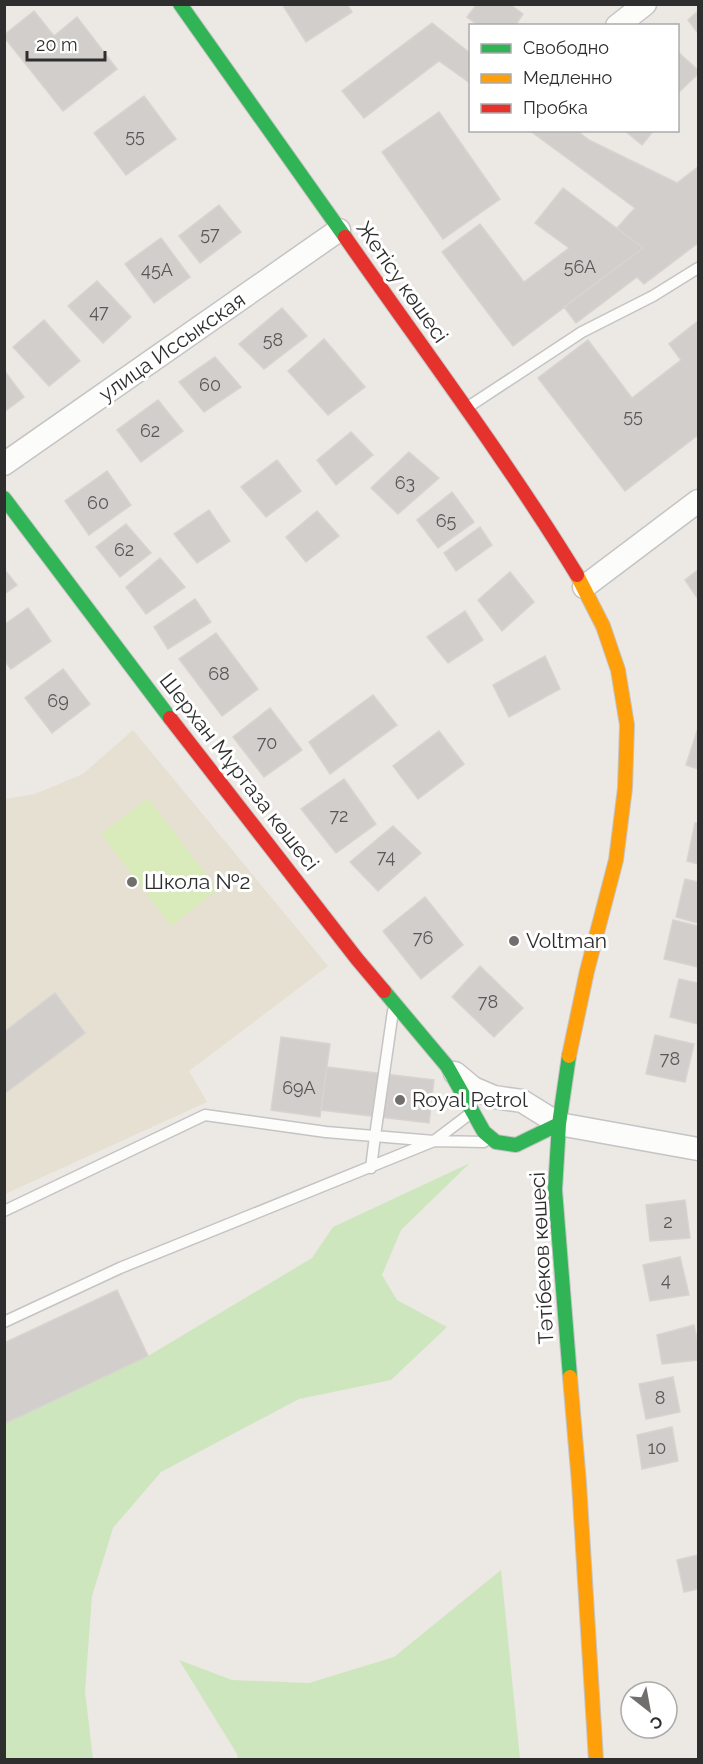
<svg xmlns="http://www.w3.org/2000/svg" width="703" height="1764" font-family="Raleway,sans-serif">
  <rect width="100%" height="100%" fill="#ece8e4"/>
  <path fill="#e6e0d3" d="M133,730L328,966L189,1071L207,1102L5,1194V799L35,794L83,774Z"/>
  <path fill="#cee6be" d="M470,1163L401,1230L382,1275L397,1300L447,1327L391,1380L299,1399L161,1472L113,1528L92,1596L85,1691L93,1759H5V1424L148,1356L312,1258L333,1227Z
    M501,1570L520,1759H238L237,1754L179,1660L232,1680L309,1683L394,1657Z"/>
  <path fill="#d9eabb" d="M148,798L218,890L171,926L101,834Z"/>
  <path fill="#d1cecb" stroke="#d7d4d0" stroke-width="1.5" d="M282,4H347L352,12L306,42Z
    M477,4H509L523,14L515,26H479L467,17Z
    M34,11L54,36L77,17L117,69L63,111L4,37V35Z
    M698,11V33L688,20Z
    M432,23L470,53V83L439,61L364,118L342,91Z
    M678,52L698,70V74L678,93Z
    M144,96L176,139L126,175L94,133Z
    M439,112L500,199L443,239L382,152Z
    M529,130H576L589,140L677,183L698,167V243L644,284L637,277L576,323L564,307L643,248L617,228L635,208Z
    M624,130H654L642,145Z
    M563,188L643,248L513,346L442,252L480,224L524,282L569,248L535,223Z
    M219,205L241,232L200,263L179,236Z
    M161,238L190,277L154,303L125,264Z
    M97,281L131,317L103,343L68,306Z
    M282,308L307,336L264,369L239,344Z
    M44,320L80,361L49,386L13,347Z
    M698,321V435L625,491L538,378L588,340L632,398L681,360L669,344Z
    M324,339L365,387L328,415L288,371Z
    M215,357L241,387L204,412L179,382Z
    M4,370L24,397L4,412Z
    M158,400L183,431L141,462L117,430Z
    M351,432L373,455L336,485L317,460Z
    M409,452L439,478L398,514L371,488Z
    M277,460L301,491L266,517L241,487Z
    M107,471L131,505L89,535L65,501Z
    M452,492L474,522L438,548L417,520Z
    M209,510L230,541L197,563L174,534Z
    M317,511L339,536L306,562L286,537Z
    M126,524L151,553L120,577L96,547Z
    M480,527L492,545L456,571L444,553Z
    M160,558L185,587L146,614L126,587Z
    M4,569L17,585L4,594Z
    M698,570V599L685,580Z
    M510,572L534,602L502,631L478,600Z
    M195,599L211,622L168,649L154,627Z
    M28,608L51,641L11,669L4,660V625Z
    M465,611L483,640L448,663L427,637Z
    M216,633L258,689L222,716L179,659Z
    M545,656L560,689L509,717L493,685Z
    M63,669L90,704L52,733L25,698Z
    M373,695L397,725L330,774L309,742Z
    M270,708L302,750L264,777L233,737Z
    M698,728V769L686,765Z
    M439,731L464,764L418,799L393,766Z
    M344,779L376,824L336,853L301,809Z
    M695,823H698V864L687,861Z
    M393,826L421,853L378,891L350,862Z
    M685,879L698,882V923L676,917Z
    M425,897L463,945L421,979L383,931Z
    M673,920L698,926V967L664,959Z
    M480,966L523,1008L494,1037L452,997Z
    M679,979L698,983V1024L670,1017Z
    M55,993L85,1033L4,1094V1032Z
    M655,1035L694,1044L685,1082L646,1074Z
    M281,1037L330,1044L320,1117L271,1110Z
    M327,1067L434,1080L429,1123L321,1110Z
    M685,1200L690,1238L650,1241L646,1205Z
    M680,1257L689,1295L650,1301L643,1265Z
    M117,1290L148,1356L4,1424V1343Z
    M694,1325L698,1344V1360L662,1364L657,1335Z
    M673,1377L680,1412L646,1419L639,1384Z
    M672,1427L678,1461L642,1469L637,1435Z
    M698,1555V1589L684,1592L677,1560Z"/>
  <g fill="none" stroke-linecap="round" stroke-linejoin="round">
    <defs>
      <path id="lane" d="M468,407L582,332L653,296L698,268
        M371,1168L375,1136L393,1011
        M4,1211L205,1115L326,1132L434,1141L484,1142
        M4,1322L120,1268L434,1141L471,1113"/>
      <path id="street" d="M617,26L645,4
        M4,464L339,230
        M584,587L698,501
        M455,1073L473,1088L494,1097L522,1101L559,1124L698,1149"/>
      <path id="fast" d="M180,4L345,237
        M4,498L170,718
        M384,991L447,1066L484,1132L496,1142L516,1145L559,1124
        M569,1056L559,1124L555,1190L570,1377"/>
      <path id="slow" d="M569,1056L587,971L616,860L625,788L627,725L618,670L603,626L577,575
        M570,1377L579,1483L596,1760"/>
      <path id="jam" d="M345,237C423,349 506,459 577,575
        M170,718L357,959L384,991"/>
    </defs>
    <use href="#lane" stroke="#c5c4c5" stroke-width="13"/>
    <use href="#street" stroke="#c5c4c5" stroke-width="25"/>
    <use href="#fast" stroke="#c5c4c5" stroke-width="16"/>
    <use href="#slow" stroke="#c5c4c5" stroke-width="16"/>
    <use href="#jam" stroke="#c5c4c5" stroke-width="16"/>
    <use href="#lane" stroke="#fcfcfb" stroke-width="10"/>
    <use href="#street" stroke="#fcfcfb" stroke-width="22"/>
    <use href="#fast" stroke="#30b455" stroke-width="14"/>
    <use href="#slow" stroke="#ff9f0a" stroke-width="14"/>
    <use href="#jam" stroke="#e5322d" stroke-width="14"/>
  </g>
  <g fill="#706f6e" stroke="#fff" stroke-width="2">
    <circle cx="132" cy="882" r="6"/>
    <circle cx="514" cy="941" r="6"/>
    <circle cx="400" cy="1100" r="6"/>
  </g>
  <g text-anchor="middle" stroke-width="6" stroke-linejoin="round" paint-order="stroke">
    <g font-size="18" fill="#585857">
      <text x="135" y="142">55</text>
      <text x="210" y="240">57</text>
      <text x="580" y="273">56А</text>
      <text x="157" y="276">45А</text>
      <text x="99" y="318">47</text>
      <text x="273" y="346">58</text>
      <text x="210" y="391">60</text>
      <text x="633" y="422">55</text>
      <text x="150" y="437">62</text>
      <text x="405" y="489">63</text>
      <text x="98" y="509">60</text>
      <text x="446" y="527">65</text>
      <text x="124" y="556">62</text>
      <text x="219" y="680">68</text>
      <text x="58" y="707">69</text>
      <text x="267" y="749">70</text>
      <text x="339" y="822">72</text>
      <text x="386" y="863">74</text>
      <text x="423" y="944">76</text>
      <text x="488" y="1008">78</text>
      <text x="670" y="1065">78</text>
      <text x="299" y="1094">69А</text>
      <text x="668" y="1228">2</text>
      <text x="666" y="1286">4</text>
      <text x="660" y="1404">8</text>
      <text x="657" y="1454">10</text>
    </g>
    <g font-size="21" fill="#2e2e2e" stroke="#fff">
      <text transform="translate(402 282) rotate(55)" y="7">Жетісу көшесі</text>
      <text transform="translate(172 347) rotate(-35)" y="7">улица Иссыкская</text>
      <text transform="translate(239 772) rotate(52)" y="7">Шерхан Мұртаза көшесі</text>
      <text transform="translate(542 1258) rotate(-93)" y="7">Тәтібеков көшесі</text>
    </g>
    <g font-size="21" fill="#2e2e2e" stroke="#fff" text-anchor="start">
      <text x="144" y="889">Школа №2</text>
      <text x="526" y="948">Voltman</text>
      <text x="412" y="1107">Royal Petrol</text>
    </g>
  </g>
  <rect width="703" height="1764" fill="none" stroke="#2e2e2e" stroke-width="12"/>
  <rect x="469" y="24" width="210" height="108" fill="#ffffff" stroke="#ababab" stroke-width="1.5"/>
  <rect x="481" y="44" width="30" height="9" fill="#30b455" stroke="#ababab" stroke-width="1.5"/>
  <text x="523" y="54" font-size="18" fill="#2e2e2e">Свободно</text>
  <rect x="481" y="74" width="30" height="9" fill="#ff9f0a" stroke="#ababab" stroke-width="1.5"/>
  <text x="523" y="84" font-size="18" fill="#2e2e2e">Медленно</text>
  <rect x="481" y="104" width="30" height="9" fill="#e5322d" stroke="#ababab" stroke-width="1.5"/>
  <text x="523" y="114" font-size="18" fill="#2e2e2e">Пробка</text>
  <g transform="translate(649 1710) rotate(149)"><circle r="28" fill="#ffffff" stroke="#ababab" stroke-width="1.5"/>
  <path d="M0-4.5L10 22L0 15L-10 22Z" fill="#706f6e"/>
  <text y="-9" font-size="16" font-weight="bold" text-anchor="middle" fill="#2e2e2e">С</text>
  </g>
  <path d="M27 51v9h78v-9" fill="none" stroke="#2e2e2e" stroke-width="3"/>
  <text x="36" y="51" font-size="18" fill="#2e2e2e" stroke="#ffffff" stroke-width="4.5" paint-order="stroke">20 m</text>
</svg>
